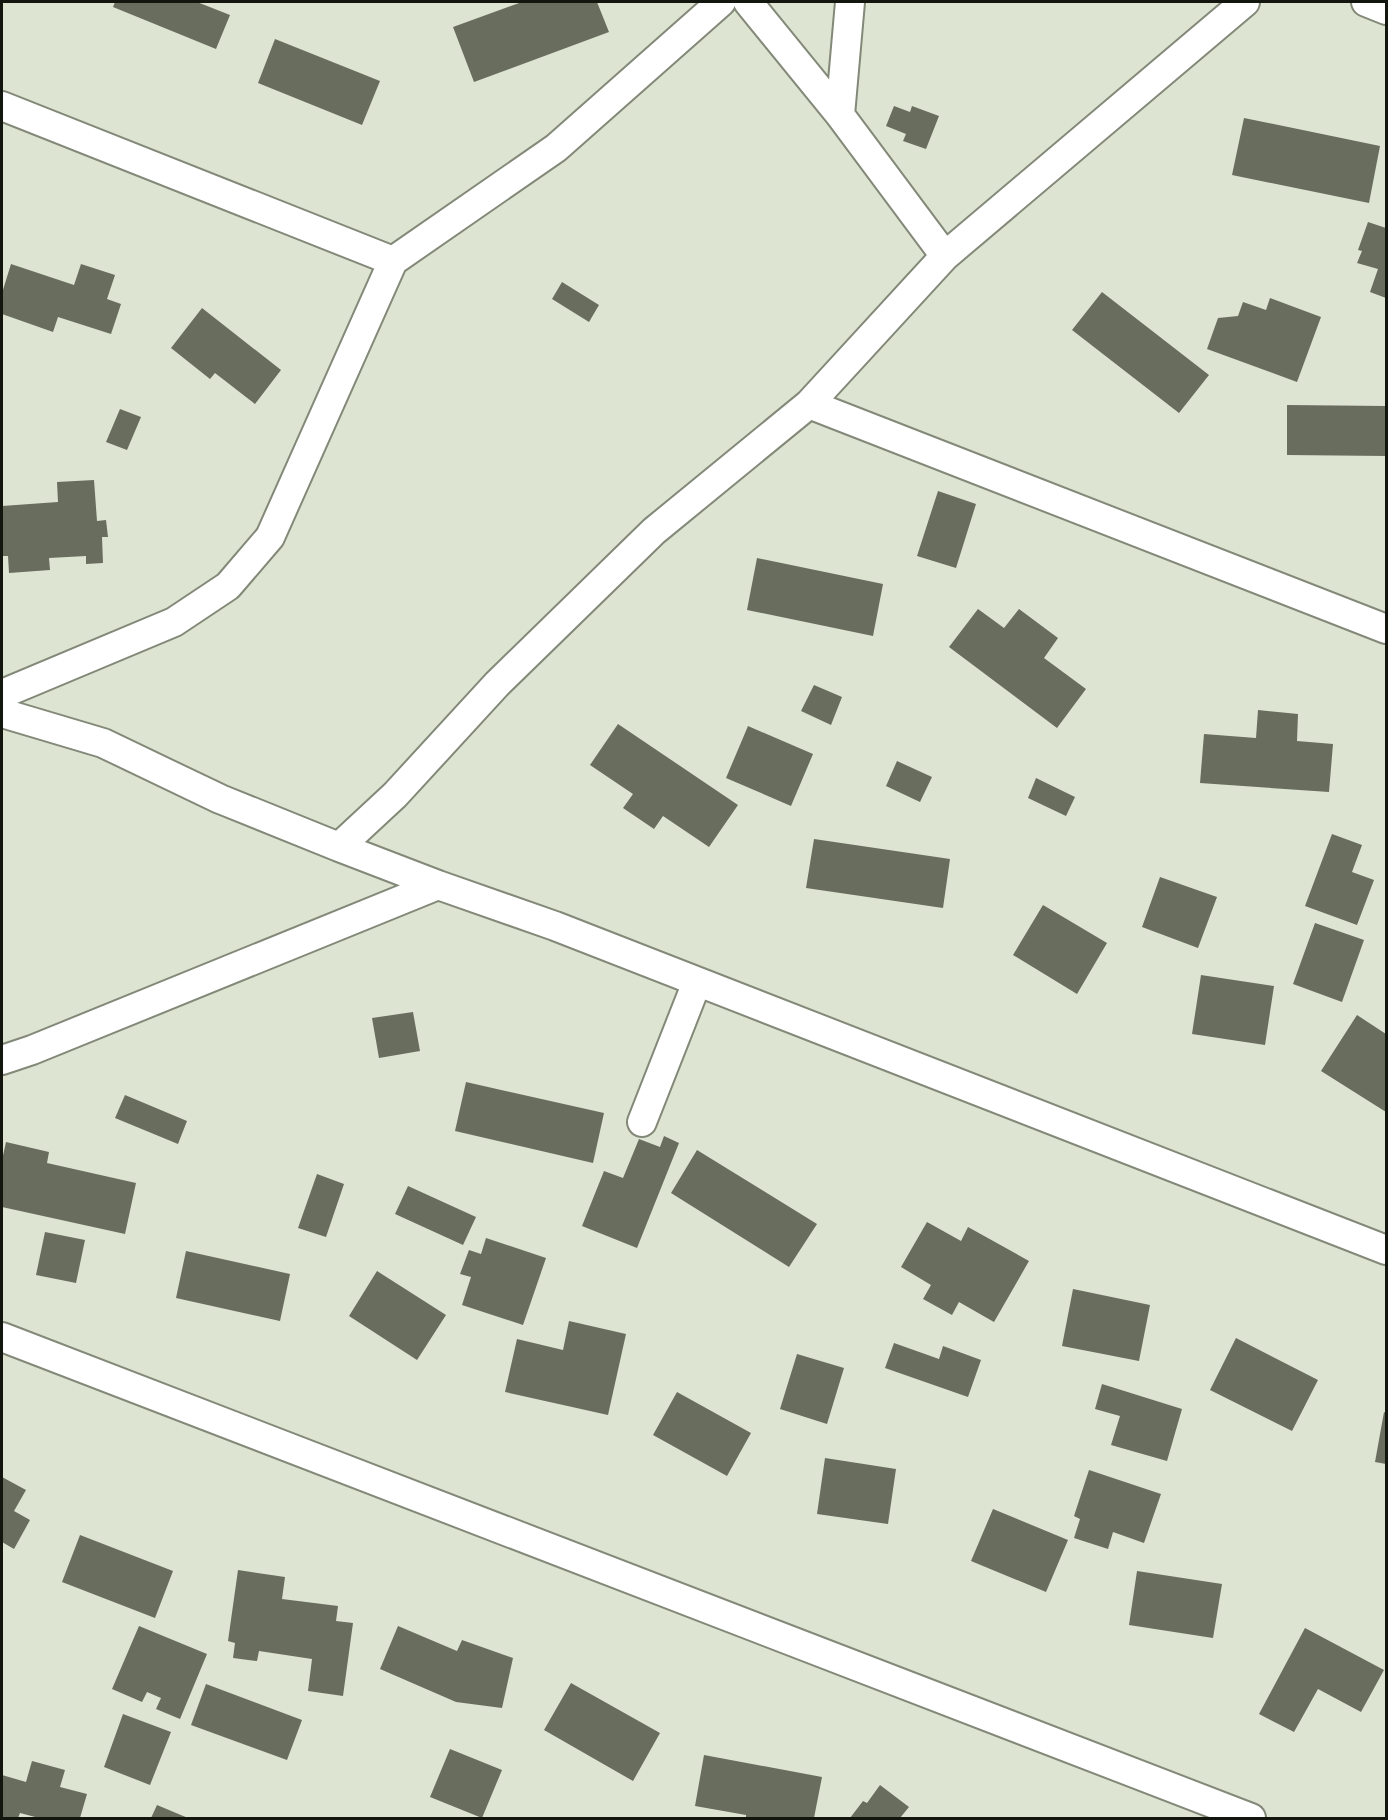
<svg xmlns="http://www.w3.org/2000/svg" width="1388" height="1820" font-family="'Space Grotesk',sans-serif">
  <rect width="100%" height="100%" fill="#dee4d2"/>
  <path fill="#686d5d" d="M115,2H197L230,15L216,49L113,7Z
    M522,2H597L609,32L474,82L453,27Z
    M275,39L380,81L362,125L258,83Z
    M894,106L910,112L912,106L939,116L926,149L903,141L906,134L886,126Z
    M1244,118L1380,146L1369,203L1232,175Z
    M1368,222L1386,228V298L1370,292L1378,269L1357,263L1362,251L1358,250Z
    M11,264L74,285L81,264L115,275L107,299L121,304L111,334L58,317L53,332L2,314V293Z
    M562,282L599,305L589,322L552,299Z
    M1102,292L1209,375L1179,413L1072,330Z
    M1270,298L1321,317L1297,382L1207,349L1218,318L1238,316L1243,302L1266,310Z
    M202,308L281,370L255,404L215,373L210,379L171,348Z
    M1287,405L1386,406V456L1287,455Z
    M120,409L141,417L127,450L106,442Z
    M94,480L97,521L106,520L108,537H102L103,563L86,564V556L49,558L50,570L9,573L8,556H2V506L58,502L57,482Z
    M938,491L976,504L956,568L917,556Z
    M757,558L883,584L873,636L747,610Z
    M978,609L1004,628L1019,609L1058,638L1044,658L1086,689L1057,728L949,647Z
    M814,685L842,697L831,725L801,711Z
    M1258,710L1298,714L1297,741L1333,744L1329,792L1200,783L1204,734L1256,738Z
    M618,724L738,805L709,847L663,816L654,829L623,808L633,794L590,765Z
    M748,726L813,754L791,806L726,778Z
    M897,761L932,777L920,802L886,786Z
    M1036,778L1075,797L1066,816L1028,798Z
    M1332,834L1362,845L1352,872L1374,880L1357,925L1305,906Z
    M814,839L950,859L943,908L806,888Z
    M1160,877L1217,897L1198,948L1142,927Z
    M1043,905L1107,943L1077,994L1013,955Z
    M1315,923L1364,940L1342,1002L1293,984Z
    M1201,975L1274,986L1265,1045L1192,1034Z
    M413,1012L420,1051L379,1058L372,1018Z
    M1357,1015L1386,1034V1112L1321,1071Z
    M466,1082L604,1113L593,1163L455,1131Z
    M125,1095L187,1121L178,1144L115,1118Z
    M664,1136L679,1143L637,1248L582,1226L604,1171L623,1178L639,1139L660,1147Z
    M6,1142L49,1152L47,1163L136,1183L125,1234L2,1207V1160Z
    M697,1150L817,1224L789,1267L671,1193Z
    M317,1174L344,1184L326,1237L298,1228Z
    M408,1186L476,1217L463,1245L395,1214Z
    M927,1222L961,1241L968,1227L1029,1261L994,1322L959,1302L952,1315L923,1299L931,1285L901,1267Z
    M45,1232L85,1240L76,1283L36,1275Z
    M486,1238L546,1258L523,1325L462,1305L471,1277L460,1274L469,1250L481,1254Z
    M186,1251L290,1274L280,1321L176,1298Z
    M377,1271L446,1315L417,1360L349,1316Z
    M1073,1289L1150,1305L1139,1361L1062,1346Z
    M569,1321L626,1334L608,1415L505,1392L517,1339L563,1350Z
    M1236,1338L1318,1380L1292,1431L1210,1390Z
    M894,1343L939,1359L943,1346L981,1360L968,1397L885,1368Z
    M797,1354L844,1368L827,1424L780,1409Z
    M1102,1384L1182,1409L1167,1461L1111,1445L1120,1416L1095,1409Z
    M677,1392L751,1433L727,1476L653,1435Z
    M1384,1412L1386,1413V1464L1375,1462Z
    M825,1458L896,1469L888,1524L817,1514Z
    M1089,1470L1161,1494L1144,1543L1113,1532L1108,1549L1074,1538L1080,1519L1074,1516Z
    M2,1477L26,1490L14,1511L30,1520L14,1549L2,1542Z
    M993,1509L1068,1540L1046,1592L971,1561Z
    M80,1535L173,1571L155,1618L62,1582Z
    M238,1570L285,1577L282,1599L338,1606L336,1621L353,1623L343,1696L308,1691L312,1659L259,1651L257,1661L233,1658L235,1643L228,1641Z
    M1137,1571L1222,1584L1213,1638L1129,1625Z
    M139,1626L207,1654L180,1719L156,1709L161,1698L147,1692L142,1702L112,1689Z
    M398,1626L457,1651L462,1640L513,1658L502,1708L456,1702L380,1669Z
    M1305,1628L1384,1670L1361,1712L1318,1689L1294,1732L1259,1714Z
    M571,1683L660,1733L633,1781L544,1730Z
    M206,1684L302,1720L287,1760L191,1725Z
    M123,1714L171,1732L150,1785L104,1767Z
    M450,1749L502,1770L482,1818L430,1797Z
    M704,1755L822,1777L814,1818H746V1815L695,1806Z
    M32,1761L65,1770L60,1787L87,1794L80,1818H39L20,1813L18,1818H2V1775L26,1782Z
    M880,1785L909,1807L900,1818H850L863,1801L867,1803Z
    M157,1805L188,1818H151Z"/>
  <g fill="none" stroke-linecap="round" stroke-linejoin="round">
    <defs>
      <path id="minor" d="M748,2L840,115L945,256
        M1366,2L1386,10
        M2,106L393,261
        M840,115L850,2
        M809,404L1386,629
        M2,694L174,622L228,586L270,537L393,261L556,148L721,2
        M2,713L103,743L220,799L339,847
        M438,885L555,926L1386,1250
        M2,1060L32,1050L438,885L339,847L395,795L497,684L654,531L809,404L945,256L1245,2
        M642,1122L697,982
        M2,1337L1251,1818"/>
    </defs>
    <use href="#minor" stroke="#838978" stroke-width="32"/>
    <use href="#minor" stroke="#fff" stroke-width="28"/>
  </g>
  <rect width="1388" height="1820" fill="none" stroke="#13150f" stroke-width="6"/>
</svg>
